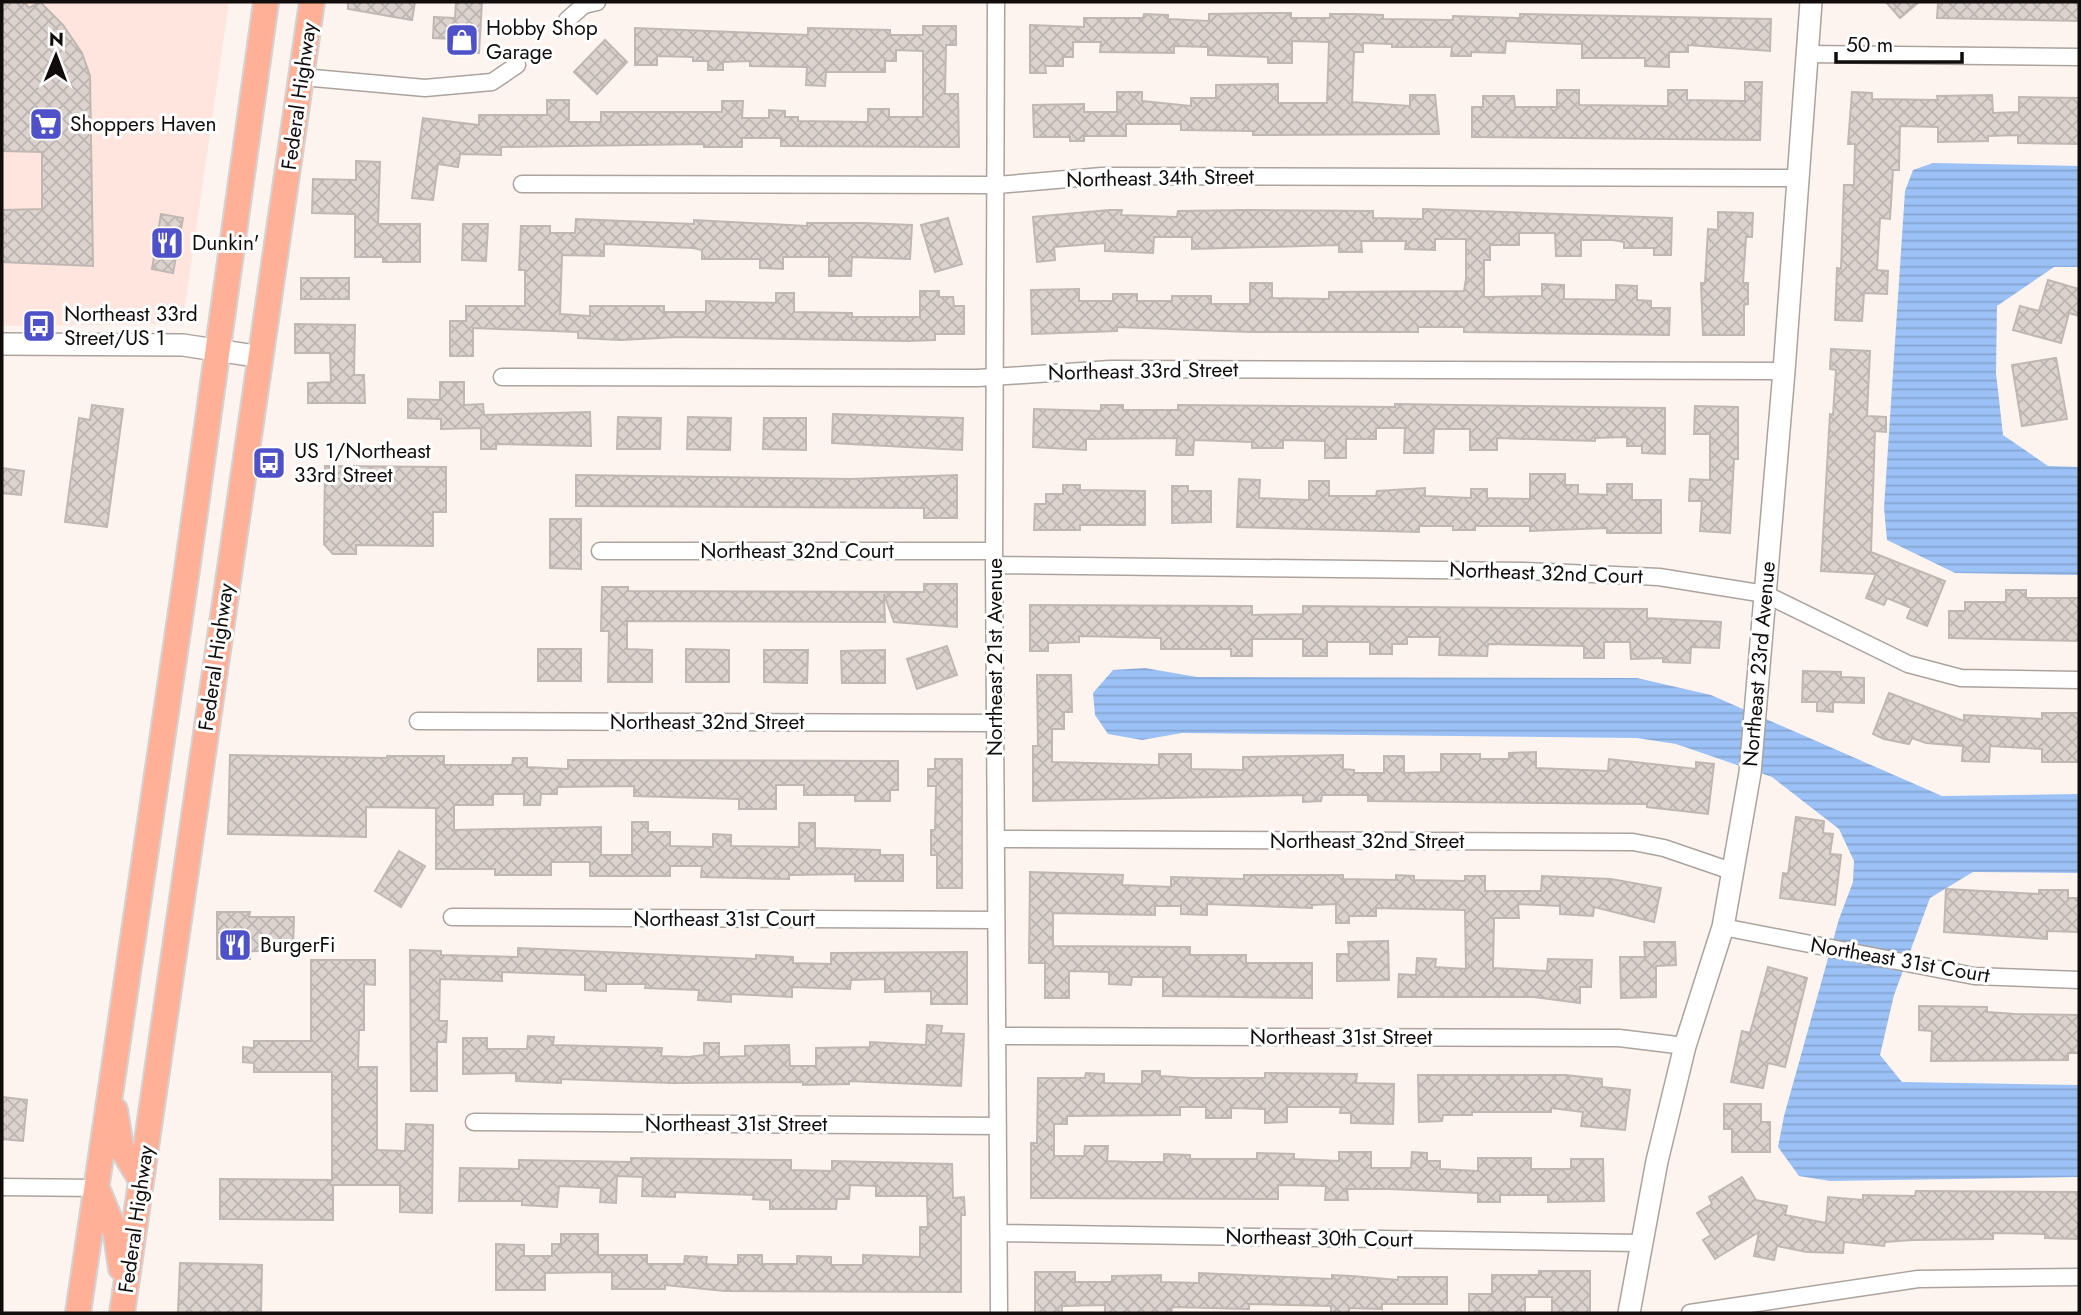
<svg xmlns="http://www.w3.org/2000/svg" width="2081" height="1315" font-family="Jost,sans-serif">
  <defs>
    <pattern id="water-rules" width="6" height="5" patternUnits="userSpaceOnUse" patternTransform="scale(1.75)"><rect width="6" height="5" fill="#9bc1f6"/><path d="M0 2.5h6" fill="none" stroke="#84a5d2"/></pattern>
    <pattern id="building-cross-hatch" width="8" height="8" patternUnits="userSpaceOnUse" patternTransform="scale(1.75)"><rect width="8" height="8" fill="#dcd3cf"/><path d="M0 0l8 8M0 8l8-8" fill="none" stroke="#bcb4b1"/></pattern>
  </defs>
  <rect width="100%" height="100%" fill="#fdf4ef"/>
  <path fill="#ffe5de" d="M2,2H229L185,307L167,324L2,326Z"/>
  <path fill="url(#water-rules)" d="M1933,163L2079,166V267H2054L1997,306L1996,373L2003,435L2048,466L2079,467V575L1955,573L1887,540L1884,508L1905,191L1913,170Z
    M1145,668L1197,677L1637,678L1711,695L1942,796L2079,794V873L1973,872L1930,898L1894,995L1880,1055L1902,1082L2079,1085V1177L1830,1181L1799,1176L1778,1147L1784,1116L1839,919L1853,882L1854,861L1839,829L1772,777L1676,744L1637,738L1182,733L1142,740L1108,734L1095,715L1093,693L1113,670Z"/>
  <path fill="url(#building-cross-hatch)" stroke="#c0b7b3" stroke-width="2" d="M2,2H24L29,8L40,2L63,25L82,53L90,76L93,266L2,262V210L42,209V152L2,151Z
    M348,2H415L412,20L348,9Z
    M456,2H482L479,53L451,51L452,39L433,38L434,17L455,18Z
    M1886,2H1919L1900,18Z
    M1938,2H2079V21L1937,18Z
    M1268,13H1291V18H1330V14H1354L1383,15V19L1453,20V16L1520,18V14L1771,19L1770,51L1688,45V52H1669V67L1645,66V58H1582V44L1506,41L1505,53L1471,52V56H1451L1452,47H1392V44L1363,43V52H1354L1352,102L1410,106V95H1435L1439,134L1253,135V131L1181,130V124H1126V136H1084V141H1070V137H1034L1033,105L1084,104V112H1117V92H1142V101L1191,106V98H1216V85L1278,84V103H1327L1329,42L1292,41V63H1268V57L1208,55V47L1174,46V53L1100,52L1101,42H1073V57H1063V66H1045L1046,73H1030V25L1084,27V18H1143L1144,14L1168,15V19L1209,21V14Z
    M923,26H956V45H946L945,94H958L959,147L781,146V138H742V147H704V144L501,147V155L460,154L458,167L438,164L433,200L412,198L423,118L479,125V115H547V100H569V122H601V112H722V101H743L742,118H769V110L785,111V117H798V121L868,122V109H889V117H923V51L896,50V61H885V72H826L825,86L806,85L807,67L750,66V61L723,62V70H708V61H693V57L657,56V65H635V28L808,35V28L890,30V35H923Z
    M605,40L627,62L597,94L574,72Z
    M1745,82H1762L1760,140L1472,137V107H1483V96H1514L1515,107H1557V90H1579V105L1668,106V90H1687V100L1745,101Z
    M1852,92L1872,93V99L1938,100L1937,96L1992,95L1993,113L2019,112V97L2079,98V144L2018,143V135L1988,136V141L1938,142V127L1900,126L1899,170H1893L1890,219L1880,218L1877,270L1888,271L1887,294L1864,293L1862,321L1835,320L1837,268L1841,269L1844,185H1854L1855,144H1848Z
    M356,161L380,162L378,224H420V262H383V257H355V214L312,213L313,179L356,180Z
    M1423,209L1672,218L1671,255H1654V248H1624V242L1613,240H1581V256H1556L1555,233H1519V245H1490V260H1484V297L1542,296V284L1564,285V299L1616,300V285L1637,286V300L1651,301V308H1670L1669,335L1464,332V327H1418V332H1250L1117,327V331L1032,334L1031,290L1079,289V301H1113V294H1137V301H1172V296H1211V304H1250V283H1272V298L1329,299V292L1464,291L1466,279V239H1435V250L1405,249L1406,241H1361L1362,252H1339V245L1192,249V237H1154L1153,253L1105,251V243L1054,247L1055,260L1037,262L1033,217L1109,210H1122L1121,215L1177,217L1178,211L1247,210L1373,211V218L1423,219Z
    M1718,212L1753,213L1752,237H1746L1743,283H1748V304L1744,305V335H1703L1701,283H1705L1708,229L1718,230Z
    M161,214L183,218L173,273L152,269Z
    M948,218L962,264L935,272L921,225Z
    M576,219L694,224V220L807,226V223H863L912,225L910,259L852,257L851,276H829V257H783V269L760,268V259H702V250L693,248L604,244V256L562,255L560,314L590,316V306H664V312H706V301L776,303V293H794V312L852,313V317H920V291H939V297H953L954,306H964V334H935V340L909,341L678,337L621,340L578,338V332L473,328V356H450V321H466V306H525V270H519L521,226H550V233H575Z
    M463,224H488L486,261L462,260Z
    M301,278H349V299H301Z
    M2048,280L2079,289V316L2069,313L2061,343L2013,330L2020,306L2039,311Z
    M295,324L355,325L354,375H364L365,403H308V383L331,382L330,353H295Z
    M1831,349L1870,351L1867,416L1886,417V432L1875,431L1871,552L1945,581L1927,626L1907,618L1911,608L1887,598L1884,605L1866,598L1876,574L1821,571L1830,414L1833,415L1836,370L1830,369Z
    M2056,358L2067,419L2022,426L2012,365Z
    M440,382H464V405L483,404L484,415L590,412L591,446L496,444V449H481V428L441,429V419L408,418V399L440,400Z
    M1395,404L1665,408V454L1642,453V446H1627V437L1595,438V441L1497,438V450H1470V429H1434L1433,453H1404L1405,428H1376V439H1346V458H1325V441L1283,440V448H1252V442L1194,440L1193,455H1176L1177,438L1086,439V450L1033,447L1034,409L1101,411V405H1123V410H1178V405L1395,407Z
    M92,405L123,409L107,527L65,522L79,418L90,420Z
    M1695,406L1738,407V459H1734L1730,533L1700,531L1702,501H1689L1690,479L1710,480V434H1694Z
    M833,414L963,418L962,450L832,443Z
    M618,417L661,418L660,449H617Z
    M688,417L731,418L730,450L687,449Z
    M764,418H806V450L763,449Z
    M325,466L446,467V512H433V546L356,545V554H333L324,544Z
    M2,468L24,471L21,495L2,493Z
    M1530,474H1565V485H1578V494L1607,495V484H1632V500H1661V533H1607V528L1530,531V526H1475V530H1453V526H1419V532L1237,527L1239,479L1260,480L1259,498L1309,500V481H1329V496H1376L1377,491L1425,488V496L1471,498V489H1487V498L1530,499Z
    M576,475L851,479L957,475V518H924V508L576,506Z
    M1063,485H1080V490L1145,491V525H1080V530H1034L1035,504H1046V494H1063Z
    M1172,486H1188V491H1211V522L1172,523Z
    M550,519H581V569L550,568Z
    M924,584H957V627L894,622L884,594L885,622L627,621V649L652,650V682H608L609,631H601L602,587H628V591L924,592Z
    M2006,590H2026V598H2079V641L1949,638V611H1965V602H2006Z
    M1030,605L1252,606V615L1303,614V606L1647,609V618L1721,622L1719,648L1691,647L1690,663L1663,662V658L1631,659L1630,642H1604V658H1584V646L1488,644L1487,656L1439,655L1440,637H1407V644H1392V654H1370V642H1327V656H1303V639H1252V656H1231V649H1161V638L1079,636V642L1048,643V651H1030Z
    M947,646L957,675L917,689L907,659Z
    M538,649H581V681H538Z
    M686,649L729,650V682H686Z
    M764,650H808L807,683L764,682Z
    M885,650V683H842L841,651Z
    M1803,671L1841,672V677L1864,678V703L1833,702V712L1817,711V702H1802Z
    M1037,675H1071L1072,712H1064V729H1052V762L1159,765V754H1191V769L1243,770V757L1343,755V769L1354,770V773H1384V756H1404V773L1441,772V754H1480V759H1509V753L1536,752V768L1608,771L1609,759L1696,769V762L1714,764L1708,814L1647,807V804L1368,801V795H1322L1321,801L1303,802V795L1033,801V746H1038Z
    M1889,693L1964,721V715L2042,719V713H2079V762H2042V749L1990,746L1989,762L1962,761L1963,746L1926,743L1912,738L1909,744L1884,739L1873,734Z
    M230,755L387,758V756H444V765H512L513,758H527V767L568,769V760L898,761V790H890V801H855V795H804V785H776V809H739V799L634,796V786L557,787V794H541L540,805H524V794H493V805H454V830L601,827V855H632V822H648V832H670V846L713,847V834L731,835V846L799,847V823H815V848L880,850V855H903V881H855V874L789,875V879L701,877L702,866H670V876H590V862H551V875H495V869H436V808L366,807V837L228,834Z
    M935,759H962V888H937V855H931V830H935L936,786H928V769H935Z
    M1796,817L1824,821L1823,833L1833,834L1830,854L1841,855L1835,905L1780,898L1783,873L1788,874Z
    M399,851L425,866L401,907L375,891Z
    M1030,872L1123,875L1122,885L1171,887V877L1244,879V875H1343V879L1396,880V875L1414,876V880L1465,881V876H1485V891H1541L1542,876L1611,879L1661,888L1654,922L1594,907L1593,916L1560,914V906L1518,904L1519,918H1494L1493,968L1547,971L1548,959L1592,960L1591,987H1580V1003L1534,997H1398L1399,974L1416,975L1417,958L1436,959L1435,967L1466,969L1465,910L1376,908V916H1349V923H1336V904L1312,905V908L1207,904V915L1181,914V906H1155V915L1053,913V946L1190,947V955H1246V963H1312V998L1163,996V977H1132L1131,985L1109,984V972L1069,971V998H1045V963H1029Z
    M1946,889L2039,894V890H2068V898H2079V932L2047,931V939L1944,932Z
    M217,912H250L249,917H294L293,952L250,951V959H217Z
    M1388,941L1389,980L1337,981V954H1349L1348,942Z
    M1644,942H1675L1676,965L1656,966V997L1621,998L1620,957H1645Z
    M518,948L756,959V955L793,957V963L831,964V953L967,952V1004H931V991L885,992V979L851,980L850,989L792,987V997L731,994V1002L698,1000L699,990L645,988L646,984H606V991L585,990V975L502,972V981L440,979L439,1021H447L446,1042H437V1091H411L410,950L441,951V955L518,957Z
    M311,960H375V985L364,984V1030H359L358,1067H377V1150L405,1151L406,1124L433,1125L432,1213L400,1212V1185H333V1220L220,1219V1179L332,1180V1072H254V1063L243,1062V1047L254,1048V1041H311Z
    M1768,967L1807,978L1785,1067L1768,1063L1763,1088L1731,1082L1742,1031L1750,1033Z
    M1919,1006L1987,1007V1012L2015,1014L2079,1015V1053H2068V1060L1931,1061L1932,1031L1919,1030Z
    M927,1025L942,1026L941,1033L964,1034L961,1086L849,1081V1084L803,1085V1082L673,1083L561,1079V1083L516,1081V1073L463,1074V1038H487V1049H527L528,1036L554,1037L553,1045L662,1048L661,1056L689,1057L704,1055V1043H719V1057L745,1056V1046L789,1045L790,1066H816V1048L870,1047V1042L926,1045Z
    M1142,1071H1160V1076L1192,1078H1265V1073L1357,1074L1356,1083L1394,1084L1393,1124L1351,1123V1113H1340L1341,1107H1287V1122L1265,1123V1109L1231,1108V1118H1206V1107H1180V1115L1067,1116V1124H1054V1156H1084L1085,1146H1108L1107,1161L1133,1162H1164V1154L1190,1155V1159H1257V1153L1294,1154V1159L1339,1161V1152H1371V1168H1411L1412,1152L1427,1153V1161H1440V1169L1478,1171V1158H1531V1169H1571V1159H1603L1604,1201L1548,1202V1195H1500V1202H1478V1193L1390,1189H1347L1348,1200H1325L1326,1186L1278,1185V1199L1031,1198V1143H1037L1038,1078H1085L1086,1073L1104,1074V1083L1142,1084Z
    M1418,1075H1565L1602,1079V1087L1630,1090L1625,1130L1581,1126L1583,1112L1551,1108V1112H1472V1115H1443L1442,1121L1419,1122Z
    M2,1097L27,1100L23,1141L2,1139Z
    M1724,1104H1761V1122H1770V1152H1732V1129H1724Z
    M631,1158L791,1160V1170L832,1171V1161L952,1164L953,1198L964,1197L965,1215H961V1292L725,1291L665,1285V1289H612V1272L545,1273V1290H496V1244L524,1245V1256H552V1244H561V1234H598V1255H647V1264H684L685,1256L707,1257L706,1264L738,1265V1255H762V1264H797V1256L831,1257V1265H863V1255L920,1257V1227H928L927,1196H876V1186L850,1185L849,1199H837L836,1209H770V1200L753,1199L754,1195L675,1192V1197L642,1196L643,1177L617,1176L616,1203L600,1202L601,1188L559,1186L557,1207L522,1205V1201H459L460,1168L519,1169V1160L631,1162Z
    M1742,1177L1756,1200L1787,1206L1785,1215L1826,1223L1828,1197L1863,1200V1195L1915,1196L1916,1191L2079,1192V1239L2045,1238V1234L1993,1233V1239L1912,1240L1885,1242L1884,1246L1844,1242L1843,1253L1807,1252L1777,1246L1774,1260L1754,1256L1759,1232L1715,1259L1703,1240L1711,1235L1697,1213L1712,1204L1709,1197Z
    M180,1263L262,1265L261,1313H178Z
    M1539,1271H1590V1313H1552V1297H1525V1313H1469V1294H1492V1275H1539Z
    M1035,1272H1075V1282H1112V1276L1161,1275V1282L1199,1283V1273L1332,1279V1275L1352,1276L1398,1280V1277H1447V1304H1382V1309L1349,1308V1313H1331V1306L1249,1304V1309L1172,1307L1171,1313H1105V1305L1062,1306V1313H1035Z"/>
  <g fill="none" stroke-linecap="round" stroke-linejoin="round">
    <defs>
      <path id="street" d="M996,2L994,565L999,1313
        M567,20L584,5L597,2
        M1807,54L2079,57
        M302,77L425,88L492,82L517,65
        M522,184L997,185L1102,176L1798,178
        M502,377L978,378L1110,369L1784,371
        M600,551H994
        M994,565L1524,571L1659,577L1765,594L1908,664L1961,678L2079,680
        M418,721L995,723
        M996,839L1633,842L1664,848L1734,872
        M452,917L996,920
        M1723,927L1974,976L2079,980
        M997,1036L1619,1038L1685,1046
        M474,1122L998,1126
        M2,1187L97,1188
        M999,1233L1640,1243
        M1690,1313L1918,1279L2079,1277"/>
      <path id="secondary" d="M2,344L183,345L261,357
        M1629,1313L1657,1161L1685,1046L1723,927L1750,773L1784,371L1811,2"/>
      <path id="primary" d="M115,1110L121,1147L141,1180
        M97,1188L116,1234L121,1268
        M78,1313L187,570L266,2
        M122,1313L312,2"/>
    </defs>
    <use href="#street" stroke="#aba39e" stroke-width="19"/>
    <use href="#secondary" stroke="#aba39e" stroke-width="24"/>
    <use href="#primary" stroke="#d4d3d3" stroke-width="28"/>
    <use href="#street" stroke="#fff" stroke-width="16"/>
    <use href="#secondary" stroke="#fff" stroke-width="21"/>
    <use href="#primary" stroke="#ffb097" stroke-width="24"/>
  </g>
  <defs>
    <symbol id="shop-square" viewBox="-11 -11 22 22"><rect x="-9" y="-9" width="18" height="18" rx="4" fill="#4e51c7" stroke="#fff"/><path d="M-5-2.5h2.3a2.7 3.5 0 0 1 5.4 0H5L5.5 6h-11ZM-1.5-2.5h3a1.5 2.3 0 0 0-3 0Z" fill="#fff"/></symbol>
    <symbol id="supermarket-square" viewBox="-11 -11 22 22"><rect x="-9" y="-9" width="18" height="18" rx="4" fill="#4e51c7" stroke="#fff"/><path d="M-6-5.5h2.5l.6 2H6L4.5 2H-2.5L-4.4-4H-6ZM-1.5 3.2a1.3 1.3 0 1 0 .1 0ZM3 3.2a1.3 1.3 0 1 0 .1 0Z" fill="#fff"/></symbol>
    <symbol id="restaurant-square" viewBox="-11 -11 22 22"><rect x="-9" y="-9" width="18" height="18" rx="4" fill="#4e51c7" stroke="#fff"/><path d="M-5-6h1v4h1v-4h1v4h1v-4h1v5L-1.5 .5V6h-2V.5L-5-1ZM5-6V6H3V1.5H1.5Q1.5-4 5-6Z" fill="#fff"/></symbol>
    <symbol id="bus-square" viewBox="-11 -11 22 22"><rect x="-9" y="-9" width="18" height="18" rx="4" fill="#4e51c7" stroke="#fff"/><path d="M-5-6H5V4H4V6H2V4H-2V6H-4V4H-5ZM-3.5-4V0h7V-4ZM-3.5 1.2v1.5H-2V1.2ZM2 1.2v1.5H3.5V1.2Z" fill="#fff"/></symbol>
  </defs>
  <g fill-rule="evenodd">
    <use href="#shop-square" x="443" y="21" width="38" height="38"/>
    <use href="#supermarket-square" x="27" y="105" width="38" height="38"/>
    <use href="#restaurant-square" x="148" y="224" width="38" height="38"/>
    <use href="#bus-square" x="20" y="307" width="38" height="38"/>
    <use href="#bus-square" x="250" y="444" width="38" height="38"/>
    <use href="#restaurant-square" x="216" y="926" width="38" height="38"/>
  </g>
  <g text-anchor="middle" stroke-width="6" stroke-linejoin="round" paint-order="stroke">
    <g font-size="21" fill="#100d0c" stroke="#fff" text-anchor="start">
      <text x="486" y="35">Hobby Shop<tspan x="486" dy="24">Garage</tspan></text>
      <text x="70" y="131">Shoppers Haven</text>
      <text x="192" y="250">Dunkin'</text>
      <text x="64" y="321">Northeast 33rd<tspan x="64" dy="24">Street/US 1</tspan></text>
      <text x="294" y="458">US 1/Northeast<tspan x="294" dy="24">33rd Street</tspan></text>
      <text x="260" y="952">BurgerFi</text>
    </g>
    <g font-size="21" fill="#100d0c" stroke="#fff">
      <text transform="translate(299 96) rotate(-82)" y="7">Federal Highway</text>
      <text transform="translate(1160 178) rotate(-1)" y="7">Northeast 34th Street</text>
      <text transform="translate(1143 371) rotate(-1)" y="7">Northeast 33rd Street</text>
      <text x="797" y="558">Northeast 32nd Court</text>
      <text transform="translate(1546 573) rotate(2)" y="7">Northeast 32nd Court</text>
      <text transform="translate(216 657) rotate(-82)" y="7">Federal Highway</text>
      <text transform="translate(995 657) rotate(-90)" y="7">Northeast 21st Avenue</text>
      <text transform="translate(1759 664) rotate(-85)" y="7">Northeast 23rd Avenue</text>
      <text x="707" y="729">Northeast 32nd Street</text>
      <text x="1367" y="848">Northeast 32nd Street</text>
      <text x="724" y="926">Northeast 31st Court</text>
      <text transform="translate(1900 960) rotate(10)" y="7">Northeast 31st Court</text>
      <text x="1341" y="1044">Northeast 31st Street</text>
      <text x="736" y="1131">Northeast 31st Street</text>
      <text transform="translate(136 1219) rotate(-82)" y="7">Federal Highway</text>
      <text transform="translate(1319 1238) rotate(1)" y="7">Northeast 30th Court</text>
    </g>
  </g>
  <rect width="2081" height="1315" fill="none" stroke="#100d0c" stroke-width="7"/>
  <g transform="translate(56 56) rotate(1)" stroke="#ffffff" stroke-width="5" paint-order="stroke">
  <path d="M0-5L12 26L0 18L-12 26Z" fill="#100d0c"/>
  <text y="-10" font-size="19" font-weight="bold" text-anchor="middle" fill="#100d0c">N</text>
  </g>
  <path d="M1836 52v10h126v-10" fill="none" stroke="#100d0c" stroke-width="3.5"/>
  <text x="1846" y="52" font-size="21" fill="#100d0c" stroke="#ffffff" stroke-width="5" paint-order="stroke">50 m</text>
</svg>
